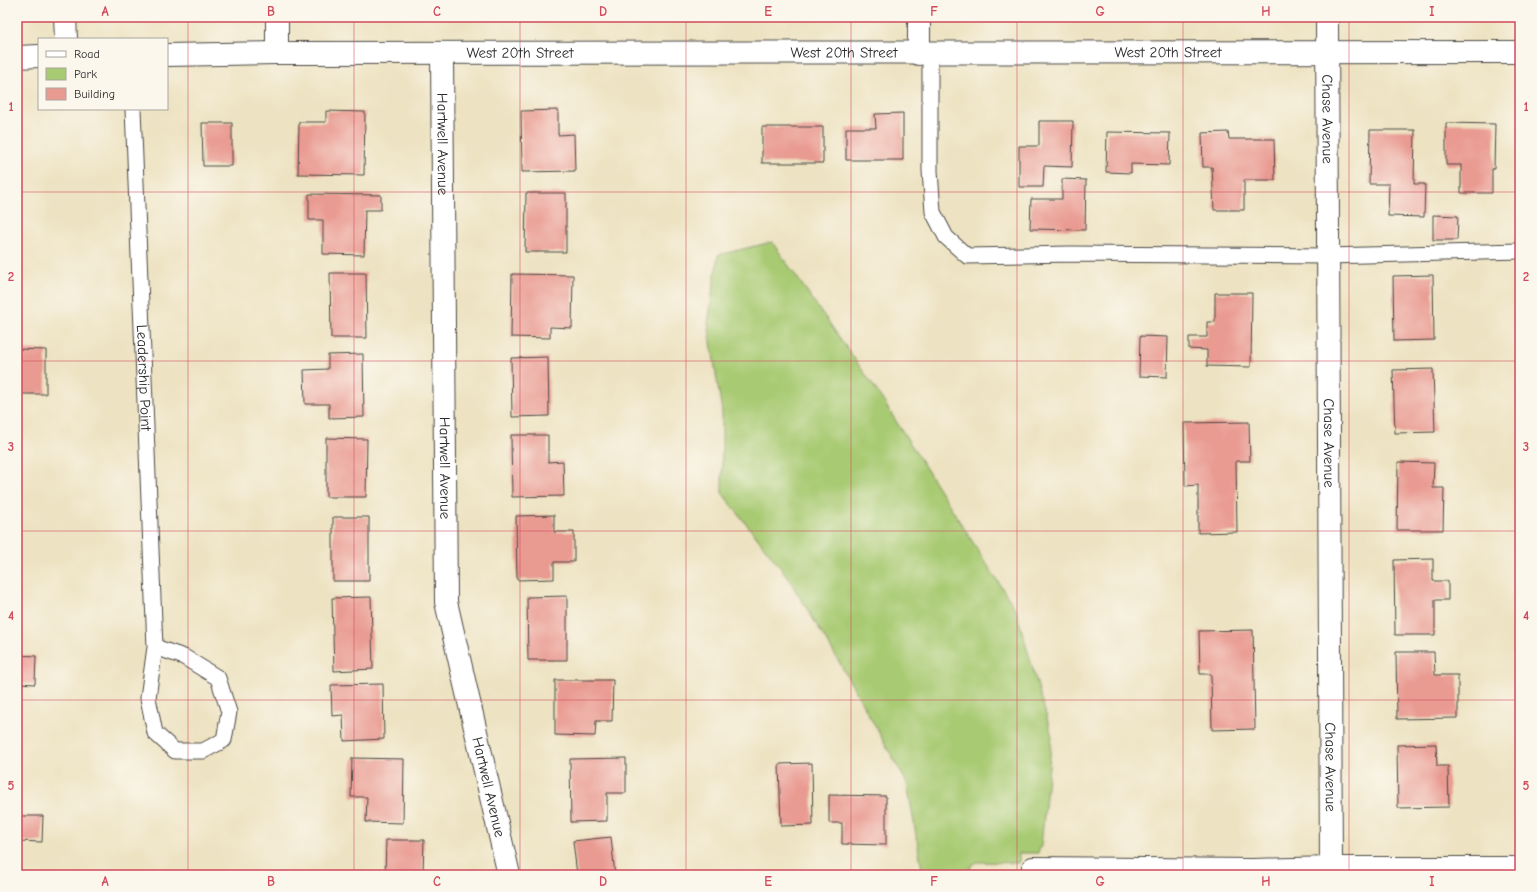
<svg xmlns="http://www.w3.org/2000/svg" width="1537" height="892" font-family="'Comic Neue',sans-serif">
  <rect width="100%" height="100%" fill="#fbf7ec"/>
  <filter id="ink" filterUnits="userSpaceOnUse"><feTurbulence type="fractalNoise" baseFrequency=".025" numOctaves="2"/><feDisplacementMap in="SourceGraphic" scale="8" xChannelSelector="R" yChannelSelector="G"/><feConvolveMatrix kernelMatrix="1 2 1 2 8 2 1 2 1" color-interpolation-filters="sRGB"/></filter>
  <filter id="wash" filterUnits="userSpaceOnUse"><feTurbulence type="fractalNoise" baseFrequency=".012" numOctaves="4" result="noise"/><feDisplacementMap in="SourceGraphic" scale="16" xChannelSelector="R" yChannelSelector="G"/><feGaussianBlur stdDeviation="0.9" result="paint"/><feColorMatrix in="noise" values="0 0 0 0 0 0 0 0 0 0 0 0 0 0 0 0 0 1.4 0 .05"/><feComposite in="paint" operator="in"/></filter>
  <g filter="url(#wash)">
    <rect width="100%" height="100%" fill="#ede2c1"/>
    <path fill="#a8ca72" stroke="#6a7a4e" d="M772,242L873,385L1016,610L1052,736L1041,846L1038,853H1019V863L977,862L971,866L969,875H923L907,783L838,660L787,576L722,493V412L708,323L718,255Z"/>
    <g id="blocks">
      <path fill="#e99a91" d="M558,110V135L574,134L575,171L522,172L521,111Z
        M326,111L365,112L364,175L298,174L299,122H326Z
        M903,113V160H846V128H876L875,114Z
        M1039,121H1073L1072,167L1044,166L1043,187H1019V146H1039Z
        M202,123H232V166H203Z
        M1446,123L1495,124L1494,169H1492V193H1461V165H1446Z
        M762,127H823V163H762Z
        M1370,130H1415L1414,184H1425L1424,217L1388,216L1389,184H1369Z
        M1107,132L1170,133L1169,165L1131,164V173L1106,172Z
        M1228,132L1229,139H1274L1275,180H1244V210H1214L1212,167H1203L1202,133Z
        M1062,179L1086,180L1085,230L1030,229L1031,199H1062Z
        M526,193H566V252H525Z
        M309,194L381,195V210H365L364,255L323,254V220H309Z
        M1433,215L1458,216L1457,240H1433Z
        M330,273H366L367,338H331Z
        M512,274L573,275L572,328L550,327V338L511,337Z
        M1433,275L1434,340L1394,341L1393,276Z
        M1215,293H1252L1251,367L1207,366V350L1189,349V337H1207V322H1215Z
        M1140,336L1168,337L1167,377L1139,376Z
        M17,349L46,350V394H17Z
        M363,354L364,417L329,418V404H305L304,370L328,369V355Z
        M548,357L549,416L512,417L511,358Z
        M1433,369L1435,432L1395,433L1393,370Z
        M1249,422L1250,461H1236L1237,532L1198,533V485L1185,486L1184,423Z
        M511,435H548V462L563,461L564,496L512,497Z
        M326,438L367,439L366,497H326Z
        M1398,462L1434,463L1433,488H1444L1443,530H1397Z
        M554,515V532H574V562H554V579L517,580L516,516Z
        M333,517H369V581H333Z
        M1433,559V581H1448V600H1435V635H1395L1394,560Z
        M567,596V660H528L527,597Z
        M371,597L373,669L334,671L332,598Z
        M1253,630L1255,729L1212,730L1211,674H1200L1199,631Z
        M1396,652H1434L1435,675H1458V718L1397,719Z
        M17,655L36,656L35,684L17,683Z
        M555,680H613L612,721H596L595,736L555,735Z
        M383,684L384,739L344,741L343,715L332,716L331,685Z
        M1436,744L1437,766H1448L1449,807L1398,808L1397,745Z
        M352,758L404,759L403,823L366,822L367,797H351Z
        M626,758V793H607V821L571,822L570,759Z
        M812,763L813,825L781,826L779,764Z
        M829,795L886,796V845L842,844V823H829Z
        M17,816H43L42,842L17,841Z
        M611,837L615,875H577L573,841Z
        M386,840H424L423,875H385Z"/>
    </g>
  </g>
  <g filter="url(#ink)">
    <use href="#blocks" fill-opacity="0" stroke="#484642" stroke-width="1"/>
    <g fill="none" stroke-linecap="round" stroke-linejoin="round">
      <defs>
        <g id="service">
          <path d="M930,54V171L933,212L946,237L967,256L1069,254L1328,256L1520,251"/>
          <path id="s1" d="M133,109L155,647L148,698L155,733L175,751H203L224,740L229,712L218,678L184,657L155,647"/>
        </g>
        <g id="minor">
          <path d="M65,17L66,39"/>
          <path d="M277,17V53"/>
          <path d="M919,17V54"/>
          <path id="s2" d="M1327,17L1331,868"/>
          <path id="s3" d="M442,53L446,602L509,875"/>
          <path d="M1033,868L1252,870L1331,868H1520"/>
        </g>
        <g id="tertiary">
          <path id="s4" d="M167,55L277,53L1520,52"/>
          <path d="M17,57L39,56"/>
        </g>
      </defs>
      <use href="#service" stroke="#484642" stroke-width="17"/>
      <use href="#minor" stroke="#484642" stroke-width="24"/>
      <use href="#tertiary" stroke="#484642" stroke-width="24"/>
      <use href="#service" stroke="#fff" stroke-width="15"/>
      <use href="#minor" stroke="#fff" stroke-width="22"/>
      <use href="#tertiary" stroke="#fff" stroke-width="22"/>
    </g>
  </g>
  <path fill="none" stroke="#d1495b" stroke-width="1" stroke-opacity="0.55" d="M188,17V875M354,17V875M520,17V875M686,17V875M851,17V875M1017,17V875M1183,17V875M1349,17V875M17,192H1520M17,361H1520M17,531H1520M17,700H1520"/>
  <g text-anchor="middle" stroke-width="3" stroke-linejoin="round" paint-order="stroke">
    <g font-size="15" fill="#2b2b2b" stroke="#fbf7ec">
      <text dy="5" stroke="none"><textPath href="#s4" startOffset="353">West 20th Street</textPath></text>
      <text dy="5" stroke="none"><textPath href="#s4" startOffset="677">West 20th Street</textPath></text>
      <text dy="5" stroke="none"><textPath href="#s4" startOffset="1001">West 20th Street</textPath></text>
      <text dy="5" stroke="none"><textPath href="#s2" startOffset="102">Chase Avenue</textPath></text>
      <text dy="5" stroke="none"><textPath href="#s3" startOffset="91">Hartwell Avenue</textPath></text>
      <text dy="5" stroke="none"><textPath href="#s1" startOffset="269">Leadership Point</textPath></text>
      <text dy="5" stroke="none"><textPath href="#s2" startOffset="426">Chase Avenue</textPath></text>
      <text dy="5" stroke="none"><textPath href="#s3" startOffset="415">Hartwell Avenue</textPath></text>
      <text dy="5" stroke="none"><textPath href="#s2" startOffset="750">Chase Avenue</textPath></text>
      <text dy="5" stroke="none"><textPath href="#s3" startOffset="739">Hartwell Avenue</textPath></text>
    </g>
  </g>
  <rect width="1537" height="892" fill="none" stroke="#fbf7ec" stroke-width="44"/>
  <rect x="38" y="38" width="130" height="72" fill="#fbf7ec" stroke="#a8a59f"/>
  <rect x="46" y="51" width="20" height="6" fill="#ffffff" stroke="#a8a59f"/>
  <text x="74" y="58" font-size="12" fill="#2b2b2b">Road</text>
  <rect x="46" y="68" width="20" height="12" fill="#a8ca72" stroke="#a8a59f"/>
  <text x="74" y="78" font-size="12" fill="#2b2b2b">Park</text>
  <rect x="46" y="88" width="20" height="12" fill="#e99a91" stroke="#a8a59f"/>
  <text x="74" y="98" font-size="12" fill="#2b2b2b">Building</text>
  <rect x="22" y="22" width="1493" height="848" fill="none" stroke="#d1495b" stroke-width="1.5"/>
  <g font-size="13" text-anchor="middle" font-weight="bold" fill="#d1495b">
    <text x="105" y="16">A</text>
    <text x="271" y="16">B</text>
    <text x="437" y="16">C</text>
    <text x="603" y="16">D</text>
    <text x="768" y="16">E</text>
    <text x="934" y="16">F</text>
    <text x="1100" y="16">G</text>
    <text x="1266" y="16">H</text>
    <text x="1432" y="16">I</text>
    <text x="11" y="111">1</text>
    <text x="1526" y="111">1</text>
    <text x="11" y="281">2</text>
    <text x="1526" y="281">2</text>
    <text x="11" y="451">3</text>
    <text x="1526" y="451">3</text>
    <text x="11" y="620">4</text>
    <text x="1526" y="620">4</text>
    <text x="11" y="790">5</text>
    <text x="1526" y="790">5</text>
    <text x="105" y="886">A</text>
    <text x="271" y="886">B</text>
    <text x="437" y="886">C</text>
    <text x="603" y="886">D</text>
    <text x="768" y="886">E</text>
    <text x="934" y="886">F</text>
    <text x="1100" y="886">G</text>
    <text x="1266" y="886">H</text>
    <text x="1432" y="886">I</text>
  </g>
</svg>
